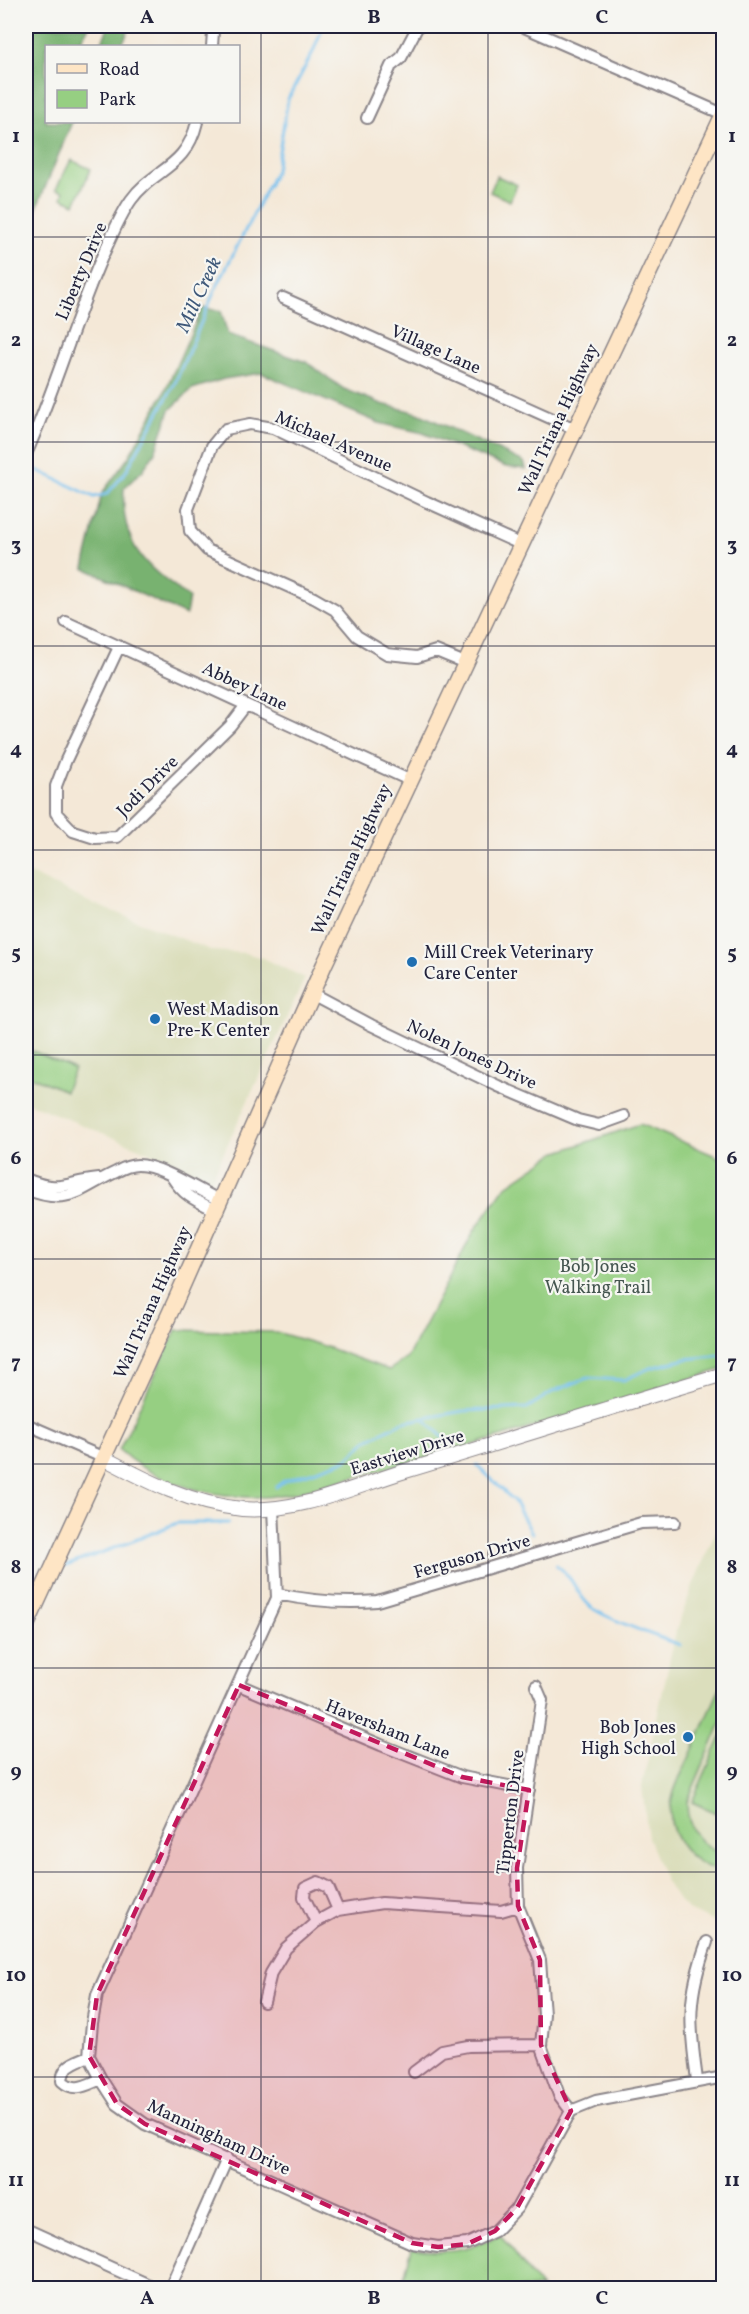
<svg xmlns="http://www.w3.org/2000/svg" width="749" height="2314" font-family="Vollkorn,serif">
  <rect width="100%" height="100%" fill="#f6f6f2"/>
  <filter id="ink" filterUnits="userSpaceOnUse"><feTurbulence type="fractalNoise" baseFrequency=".0167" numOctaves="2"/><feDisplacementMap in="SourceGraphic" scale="12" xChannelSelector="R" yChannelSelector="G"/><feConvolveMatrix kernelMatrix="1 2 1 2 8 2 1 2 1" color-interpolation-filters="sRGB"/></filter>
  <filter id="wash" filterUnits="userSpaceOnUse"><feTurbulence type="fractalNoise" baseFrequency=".008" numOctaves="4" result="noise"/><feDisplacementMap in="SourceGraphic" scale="24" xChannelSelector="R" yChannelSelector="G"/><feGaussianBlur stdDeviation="1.35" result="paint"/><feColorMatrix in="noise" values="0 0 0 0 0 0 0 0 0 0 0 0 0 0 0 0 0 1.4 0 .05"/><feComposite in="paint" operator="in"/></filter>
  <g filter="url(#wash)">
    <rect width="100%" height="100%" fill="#f4e8d7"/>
    <path fill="#dbdebc" d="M26,872L89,902L213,951L245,953L263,958L305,978L209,1184L177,1170L149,1152L26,1102Z
      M723,1515V1926L688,1910L675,1896L665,1880L648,1838L642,1786L676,1631L693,1585Z"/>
    <path fill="#96cf82" stroke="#5c785e" stroke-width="1.5" d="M71,160L91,169L75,204L62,198L64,192L56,189Z
      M497,176L517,185L510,201L490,192Z
      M33,1051L74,1069L65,1091L26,1074Z
      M640,1124L723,1159V1369C603,1405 483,1445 361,1475C326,1484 281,1500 245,1497C200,1494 153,1481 119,1450L176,1330L276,1332L321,1345L389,1370L407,1358L474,1231L505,1187L555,1153Z
      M723,1681V1718L687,1802C687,1828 698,1846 723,1854V1871C693,1867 666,1837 671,1805C673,1789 682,1773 689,1758C701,1732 712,1707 723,1681Z
      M723,1733V1816L692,1802Z
      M500,2234L541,2288H401L412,2248C445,2254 471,2250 500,2234Z"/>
    <path fill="#78b270" stroke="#4d6a56" stroke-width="1.5" d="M26,26H89L78,46H46V122H72L26,234Z
      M109,26H131L121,46H100Z
      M202,308L221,311L228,335L306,362L344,389L382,404L418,413L524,462L526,469L506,467L423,433L379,423L261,373L224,379L192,389L170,410L155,452L143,470L124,488C120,544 145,568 189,597L186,615L84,568L102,493L128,458L164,393Z"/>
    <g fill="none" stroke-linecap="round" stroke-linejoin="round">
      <path stroke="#75c0ee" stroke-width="3" d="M35,469L94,497L107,494L125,473L175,383L216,288L276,170L288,99L313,52L323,26
        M423,1418L448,1442
        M477,1465L514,1501L532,1533
        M276,1487L284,1481L346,1460L367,1440L403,1422L463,1411L527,1408L554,1391L587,1378L624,1380L650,1368L686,1359L724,1355
        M556,1565C575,1578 574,1592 591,1607C605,1619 659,1637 680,1645
        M63,1567L133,1541L177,1523H229"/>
    </g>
  </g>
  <g filter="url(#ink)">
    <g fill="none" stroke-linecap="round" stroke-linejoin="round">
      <defs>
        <path id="minor" d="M524,27L723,114
          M212,46L213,32L216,26
          M367,118L391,66L401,58L418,26
          M283,298L575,429
          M26,454C55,390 74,321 102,257C111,238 119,217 131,200C154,168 186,169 197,122
          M66,622L409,780
          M119,647L66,760L56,786V813L73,831L95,838L117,837L230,726L246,705
          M465,663L436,651L417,657L387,654L357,636L335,610L314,598L207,550L190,531L188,509L212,446L226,429L250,424L273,428L427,502L520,544
          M311,993L371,1025L498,1086L578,1120L599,1125L624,1116
          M172,1177C184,1196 195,1200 215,1210
          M26,1179C62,1194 64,1182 99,1179
          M26,1189C70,1207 79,1189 116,1172C123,1168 130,1165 138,1165C160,1165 198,1190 219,1200
          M26,1424L102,1457
          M273,1508L277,1598L97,1995L92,2023L89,2056L101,2079L117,2104L145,2124L412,2243L438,2247L467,2244L495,2231L517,2208L571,2111L596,2101L724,2077
          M277,1594C311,1601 343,1604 377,1601L641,1523L675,1522
          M239,1685L381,1745L462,1777L529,1790
          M536,1686L542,1700L517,1868L518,1906L540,1960L544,2014L541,2045L559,2095L571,2111
          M316,1922L304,1897L305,1888L318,1882L328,1887L338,1910
          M264,2002L271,1973L286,1948L316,1922L338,1910L382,1903L501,1911L518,1906
          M89,2056C76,2062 63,2064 62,2081C75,2093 86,2085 101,2079
          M414,2072L442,2051L468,2046L541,2045
          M697,2080C689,2023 687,1997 707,1942
          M26,2229L156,2288
          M170,2288L227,2159"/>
        <path id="tertiary" d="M102,1457C147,1481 191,1504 242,1509C298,1513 353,1487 405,1471C512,1439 617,1405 724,1374"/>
        <path id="secondary" d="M26,1626L175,1302L324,965L724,113"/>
      </defs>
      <use href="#minor" stroke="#8b8589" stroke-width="14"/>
      <use href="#tertiary" stroke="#8b8589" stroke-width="16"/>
      <use href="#secondary" stroke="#8b8589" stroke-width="18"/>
      <use href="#minor" stroke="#fff" stroke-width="10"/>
      <use href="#tertiary" stroke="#fff" stroke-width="14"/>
      <use href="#secondary" stroke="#fee5c5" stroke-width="15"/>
    </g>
  </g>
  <path fill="#c2185b" fill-opacity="0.2" stroke="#c2185b" stroke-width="4.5" stroke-dasharray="12 8" stroke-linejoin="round" d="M239,1685L462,1777L529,1790L517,1868L518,1906L540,1960L541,2045L571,2111L517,2208L495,2231L467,2244L438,2247L412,2243L145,2124L117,2104L89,2056L97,1995Z"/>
  <path fill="none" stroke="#22223b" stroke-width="1.5" stroke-opacity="0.55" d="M261,26V2288M488,26V2288M26,237H724M26,442H724M26,646H724M26,850H724M26,1055H724M26,1259H724M26,1464H724M26,1668H724M26,1872H724M26,2077H724"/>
  <g fill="#1f6fb2" stroke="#f6f6f2" stroke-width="2">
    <circle cx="412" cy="962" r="6"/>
    <circle cx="155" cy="1019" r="6"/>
    <circle cx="688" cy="1737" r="6"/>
  </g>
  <g text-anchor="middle" stroke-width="4.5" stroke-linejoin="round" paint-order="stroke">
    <g font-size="18" fill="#22223b" stroke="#f6f6f2">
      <text transform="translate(81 271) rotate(-67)" y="6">Liberty Drive</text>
      <text transform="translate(436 349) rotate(24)" y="6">Village Lane</text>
      <text transform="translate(558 419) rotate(-65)" y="6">Wall Triana Highway</text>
      <text transform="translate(334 441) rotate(24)" y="6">Michael Avenue</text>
      <text transform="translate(245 686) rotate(25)" y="6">Abbey Lane</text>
      <text transform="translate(147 786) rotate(-45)" y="6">Jodi Drive</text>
      <text transform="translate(351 859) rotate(-65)" y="6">Wall Triana Highway</text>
      <text transform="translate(472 1054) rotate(25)" y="6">Nolen Jones Drive</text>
      <text transform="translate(152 1302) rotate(-66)" y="6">Wall Triana Highway</text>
      <text transform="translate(407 1452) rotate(-17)" y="6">Eastview Drive</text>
      <text transform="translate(472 1556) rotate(-16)" y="6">Ferguson Drive</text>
      <text transform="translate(388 1729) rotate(22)" y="6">Haversham Lane</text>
      <text transform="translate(510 1812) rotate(-83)" y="6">Tipperton Drive</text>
      <text transform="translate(219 2137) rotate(25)" y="6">Manningham Drive</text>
    </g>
    <g font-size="18" fill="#22223b" stroke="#f6f6f2" text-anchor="start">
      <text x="424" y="958">Mill Creek Veterinary<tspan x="424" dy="21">Care Center</tspan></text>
      <text x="167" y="1015">West Madison<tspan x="167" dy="21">Pre-K Center</tspan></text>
      <text x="676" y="1733" text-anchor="end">Bob Jones<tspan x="676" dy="21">High School</tspan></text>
    </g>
    <g font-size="18" fill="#455650" stroke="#f6f6f2">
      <text x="598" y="1272">Bob Jones<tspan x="598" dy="21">Walking Trail</tspan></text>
    </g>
    <g font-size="20" font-style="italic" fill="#3f597a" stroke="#f6f6f2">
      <text transform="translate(198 294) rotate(-65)" y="7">Mill Creek</text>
    </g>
  </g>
  <rect width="749" height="2314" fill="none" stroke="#f6f6f2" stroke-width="66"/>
  <rect x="45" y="45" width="195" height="78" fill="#f6f6f2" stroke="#a1a1a9" stroke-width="1.5"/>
  <rect x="57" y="64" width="30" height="9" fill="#fee5c5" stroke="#a1a1a9" stroke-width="1.5"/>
  <text x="99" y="75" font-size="18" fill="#22223b">Road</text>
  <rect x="57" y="90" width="30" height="18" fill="#96cf82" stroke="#a1a1a9" stroke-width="1.5"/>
  <text x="99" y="105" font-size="18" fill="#22223b">Park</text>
  <rect x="33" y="33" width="683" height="2248" fill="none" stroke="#22223b" stroke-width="2"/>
  <g font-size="20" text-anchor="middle" font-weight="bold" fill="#22223b">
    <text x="147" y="23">A</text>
    <text x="374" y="23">B</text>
    <text x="602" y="23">C</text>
    <text x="16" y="142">1</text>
    <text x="732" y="142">1</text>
    <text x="16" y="346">2</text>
    <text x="732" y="346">2</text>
    <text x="16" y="551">3</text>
    <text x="732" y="551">3</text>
    <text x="16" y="755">4</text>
    <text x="732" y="755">4</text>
    <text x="16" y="959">5</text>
    <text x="732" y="959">5</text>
    <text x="16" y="1164">6</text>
    <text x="732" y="1164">6</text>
    <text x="16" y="1368">7</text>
    <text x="732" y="1368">7</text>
    <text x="16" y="1573">8</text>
    <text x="732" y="1573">8</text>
    <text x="16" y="1777">9</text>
    <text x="732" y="1777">9</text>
    <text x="16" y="1981">10</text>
    <text x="732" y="1981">10</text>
    <text x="16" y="2186">11</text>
    <text x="732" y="2186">11</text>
    <text x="147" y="2304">A</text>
    <text x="374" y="2304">B</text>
    <text x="602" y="2304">C</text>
  </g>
</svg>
